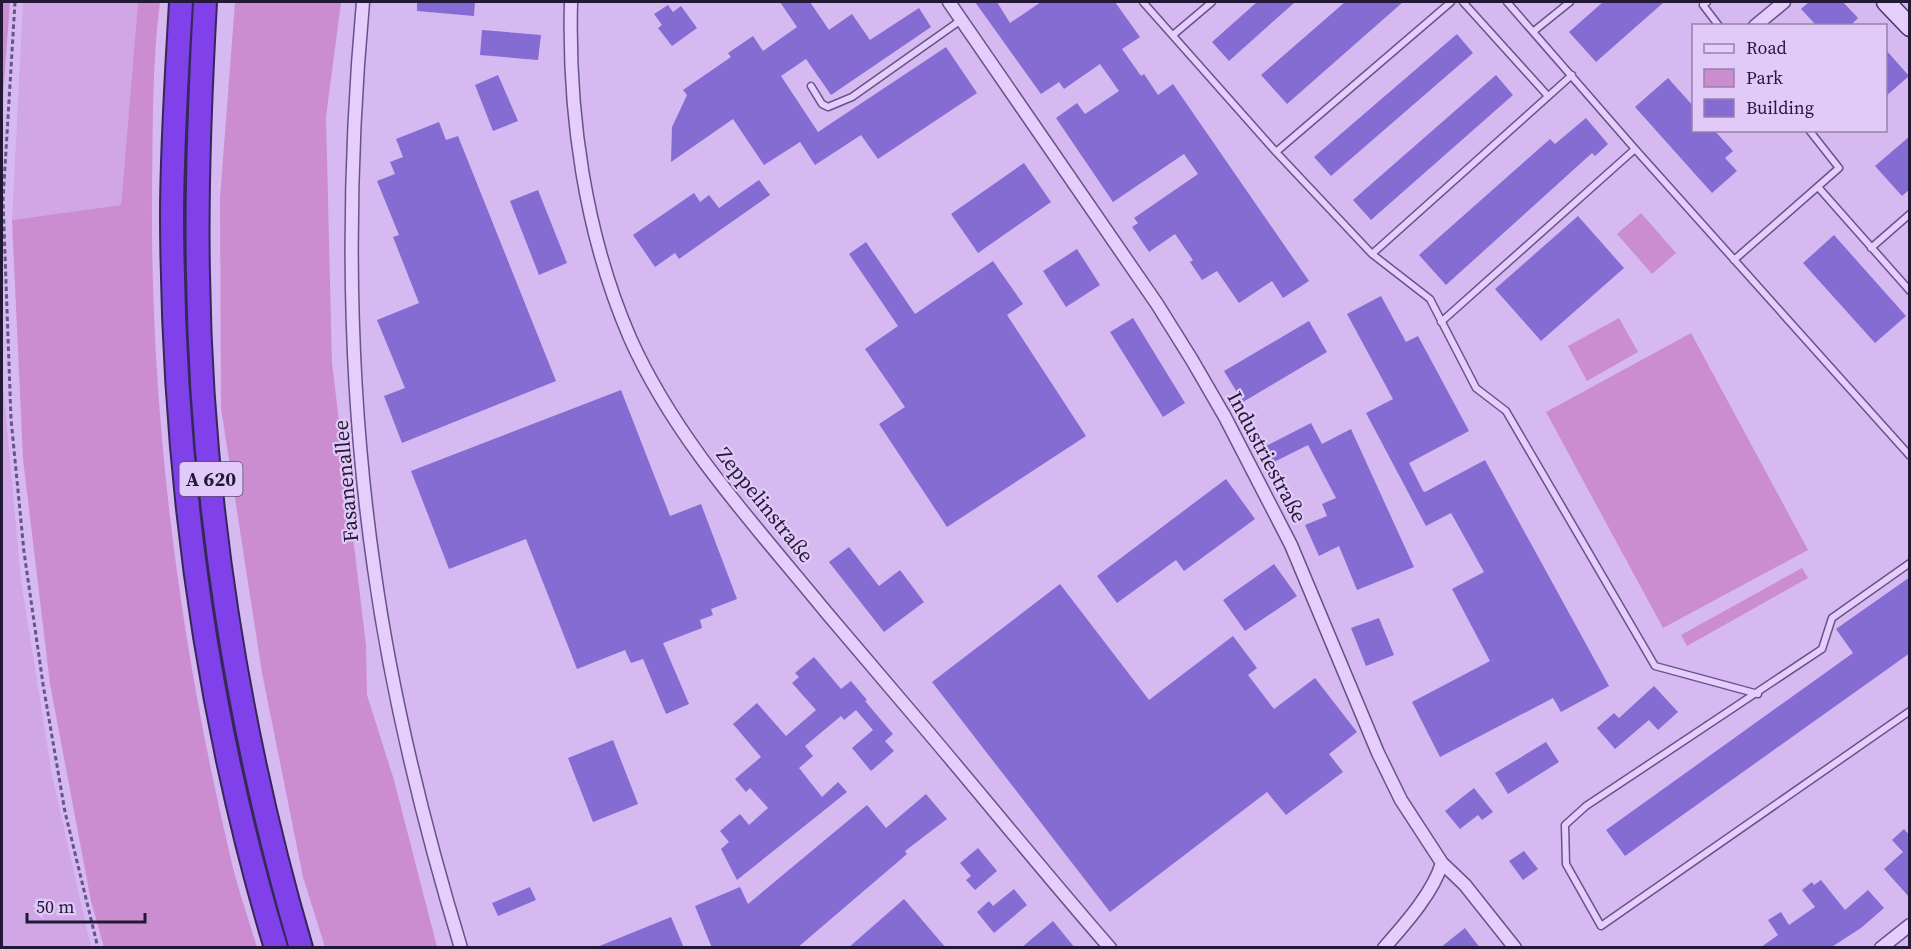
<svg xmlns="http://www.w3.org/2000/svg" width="1911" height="949" font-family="'Source Serif 4',serif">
  <rect width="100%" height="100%" fill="#d6b9f1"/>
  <path fill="#d1a6e7" d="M23,2H138L121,205L12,220Z
    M2,272L3,385L21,580L52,775L91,947H2Z"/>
  <path fill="#cb8dd0" d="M2,2H10L2,110Z
    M138,2H160C152,63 153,127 152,189C150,411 178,634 229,851C236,883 247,915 257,947H104L91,901L50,684L23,459L12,220L121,205Z
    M235,2H341L326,117L332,363L366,645L367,695L394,780L437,947H325L303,877L262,673L221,408L220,198Z
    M1641,213L1676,253L1652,274L1617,234Z
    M1619,318L1638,352L1587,381L1568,346Z
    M1691,333L1808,550L1663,628L1546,412Z
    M1802,568L1808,578L1687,646L1681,635Z"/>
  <path fill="#846cd3" d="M417,2H475L474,16L417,11Z
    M780,2H810L829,30L852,14L870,40L919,8L931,27L831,95L806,59L781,76L818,132L946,47L977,93L878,159L861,135L815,165L800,142L764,165L733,119L671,162L672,127L687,95L683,90L731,57L728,53L753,36L763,51L797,27Z
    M975,2H997L1010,23L1041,2H1115L1140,37L1122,49L1141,76L1144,74L1158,95L1173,84L1309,281L1283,298L1272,281L1239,303L1217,271L1202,280L1190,262L1193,260L1175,234L1149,252L1132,227L1138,223L1134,218L1198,174L1184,154L1113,202L1056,118L1077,103L1085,114L1119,91L1100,64L1064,89L1059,82L1041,94Z
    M1257,2H1295L1229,61L1212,42Z
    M1345,2H1403L1287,104L1261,75Z
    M1603,2H1664L1596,62L1569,32Z
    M1809,2H1843L1858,18L1850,26H1817L1801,9Z
    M668,5L673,12L681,6L697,28L672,46L658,28L662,25L654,14Z
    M482,30L541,35L538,60L480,55Z
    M1457,34L1473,53L1331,176L1314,157Z
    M1886,50L1909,76L1886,96Z
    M498,75L518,121L493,131L475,85Z
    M1496,75L1513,95L1371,220L1353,200Z
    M1668,78L1694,107V130H1714L1733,151L1725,158L1737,171L1712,193L1635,107Z
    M1586,118L1608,144L1595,156L1592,153L1446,285L1419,255L1550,139L1555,144Z
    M439,122L446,140L458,136L556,381L402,443L384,396L405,388L377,320L419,303L393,237L399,235L377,181L395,174L390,162L403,157L396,139Z
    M1910,136V189L1902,196L1875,166Z
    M1024,163L1051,202L978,253L951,214Z
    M759,180L770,195L679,259L675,253L655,267L633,235L694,193L700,202L709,195L719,208Z
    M538,190L567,263L539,275L510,201Z
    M1578,216L1624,268L1541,341L1495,289Z
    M1834,235L1906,316L1875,343L1803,263Z
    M866,242L915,314L993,261L1023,304L1007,315L1086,436L947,527L879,424L905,407L865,349L898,326L849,254Z
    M1077,249L1100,285L1066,307L1043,271Z
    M1381,296L1406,342L1418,336L1469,431L1409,463L1423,491L1425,492L1485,460L1609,686L1561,712L1553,698L1440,757L1412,702L1490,661L1452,589L1484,572L1451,513L1426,526L1366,413L1393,399L1347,314Z
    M1133,318L1185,403L1163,417L1110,332Z
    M1309,321L1327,352L1243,402L1224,371Z
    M621,390L670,516L701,504L737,599L711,609L713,615L700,620L702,628L663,643L689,704L666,714L643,659L631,663L625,650L577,669L526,539L449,569L411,471Z
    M1311,423L1322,444L1351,429L1414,567L1357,590L1339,546L1319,556L1305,525L1327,516L1322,504L1336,498L1308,445L1270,464L1262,448Z
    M1226,479L1255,519L1184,571L1176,560L1117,603L1097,576Z
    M849,547L879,586L900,570L924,602L884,632L829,562Z
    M1274,564L1297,596L1245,631L1223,600Z
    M1910,577V653L1625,856L1606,830L1853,653L1836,629Z
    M1060,584L1149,700L1233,636L1257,668L1248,675L1274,709L1315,678L1357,732L1329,754L1343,772L1286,815L1267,792L1110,912L932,682Z
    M1379,618L1394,655L1366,666L1351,628Z
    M814,657L841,689L851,681L867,700L865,701L893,734L885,741L894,751L871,771L852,748L873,730L856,710L844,720L841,716L805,746L813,756L799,768L822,797L838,782L847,792L737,880L721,849L729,842L720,831L740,814L749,825L768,808L750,788L746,792L735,779L761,757L733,724L757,703L786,736L816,710L792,683L799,677L795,673Z
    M1654,686L1678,712L1658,730L1649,720L1615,749L1597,728L1614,713L1619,718Z
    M613,740L638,804L593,822L568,758Z
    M1546,742L1559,762L1508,794L1495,773Z
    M1474,788L1493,812L1482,820L1478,815L1460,829L1445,811Z
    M926,794L947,819L905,851L907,854L797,948H712L695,906L740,887L748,904L867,805L886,828Z
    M1904,829L1910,836V898L1884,869L1903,852L1892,840Z
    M978,848L997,871L975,890L966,880L971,876L960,863Z
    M1524,851L1538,869L1523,880L1509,861Z
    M1821,880L1845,910L1868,890L1884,908L1861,928L1830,948H1760L1778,935L1768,920L1781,912L1789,925L1815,907L1802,890L1812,882L1814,885Z
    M530,887L536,900L498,916L492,903Z
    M1014,889L1027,905L994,933L977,912L989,901L993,906Z
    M904,899L946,948H848Z
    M671,917L684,948H597V947Z
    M1053,921L1075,948H1021Z
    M1465,928L1480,948H1440Z"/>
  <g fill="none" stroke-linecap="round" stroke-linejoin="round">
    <defs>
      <path id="service" d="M1143,2L1276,152L1372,254L1430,299L1476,388L1506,411L1655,666L1758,694
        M1463,2L1548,96
        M1507,2L1635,149L1910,456
        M1707,2L1703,5L1719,26
        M1534,31L1570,2
        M1173,35L1212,2
        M811,86L822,104L828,107L852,97L961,20
        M1276,152L1451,2
        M1818,187L1910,291
        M1871,248L1910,214
        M1372,254L1572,75
        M1734,260L1839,168L1809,130
        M1441,322L1635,149
        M1910,563L1832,618L1822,649L1586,806L1565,825L1566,864L1601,926L1910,711"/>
      <path id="minor" d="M363,2C346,189 347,381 374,568C392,697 423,823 461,948
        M571,2C568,114 585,234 630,338C676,441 755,525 826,612C860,652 894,692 928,732C989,804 1048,877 1110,948
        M949,2L1157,304L1192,360L1225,417L1291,545L1378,753L1401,800L1442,863L1465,885L1515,948
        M1755,26L1784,2
        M1384,948C1405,924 1433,893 1442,863
        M1881,948L1910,925"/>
      <path id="secondary" d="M1886,2L1910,27"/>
      <path id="motorway" d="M181,2C177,73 172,145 172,217C173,463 205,712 276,948
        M205,2C200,93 196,184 198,275C201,499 238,733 301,948"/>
    </defs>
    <use href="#service" stroke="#665389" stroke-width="9"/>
    <use href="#minor" stroke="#665389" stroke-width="15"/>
    <use href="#secondary" stroke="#47366a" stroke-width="21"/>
    <use href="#motorway" stroke="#352856" stroke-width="26"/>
    <path stroke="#665389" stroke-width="3" stroke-dasharray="4.5 3" stroke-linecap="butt" d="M15,2L3,200L11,419L24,552L43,684L65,812L98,948"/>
    <use href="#service" stroke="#e5cdfc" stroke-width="6"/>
    <use href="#minor" stroke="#e5cdfc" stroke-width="12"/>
    <use href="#secondary" stroke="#e5cdfc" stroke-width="18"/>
    <use href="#motorway" stroke="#8040ea" stroke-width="22"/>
  </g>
  <g text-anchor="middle" stroke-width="4.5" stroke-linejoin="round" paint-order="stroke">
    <rect fill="#e2caf8" stroke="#5c4e70" stroke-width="1.5" x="179.5" y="462" width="63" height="34" rx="4.5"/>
    <g font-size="20" font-weight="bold" fill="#221936">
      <text x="211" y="486">A 620</text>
    </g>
    <g font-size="21" fill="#221936" stroke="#e2caf8">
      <text transform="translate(1267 457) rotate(62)" y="7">Industriestraße</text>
      <text transform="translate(346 481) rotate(-95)" y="7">Fasanenallee</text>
      <text transform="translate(765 505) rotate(51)" y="7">Zeppelinstraße</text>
    </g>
  </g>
  <rect width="1911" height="949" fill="none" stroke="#221936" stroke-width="6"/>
  <rect x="1692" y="24" width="195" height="108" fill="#e2caf8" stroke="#9583aa" stroke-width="1.5"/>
  <rect x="1704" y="44" width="30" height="9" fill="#e5cdfc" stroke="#9583aa" stroke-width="1.5"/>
  <text x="1746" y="54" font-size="18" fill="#221936">Road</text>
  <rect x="1704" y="69" width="30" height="18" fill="#cb8dd0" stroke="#9583aa" stroke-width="1.5"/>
  <text x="1746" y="84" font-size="18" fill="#221936">Park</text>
  <rect x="1704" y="99" width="30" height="18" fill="#846cd3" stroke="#9583aa" stroke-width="1.5"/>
  <text x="1746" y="114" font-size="18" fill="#221936">Building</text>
  <path d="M27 913v9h118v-9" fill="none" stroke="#221936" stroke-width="3"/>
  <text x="36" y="913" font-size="18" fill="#221936" stroke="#e2caf8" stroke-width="4.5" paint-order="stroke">50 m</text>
</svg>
